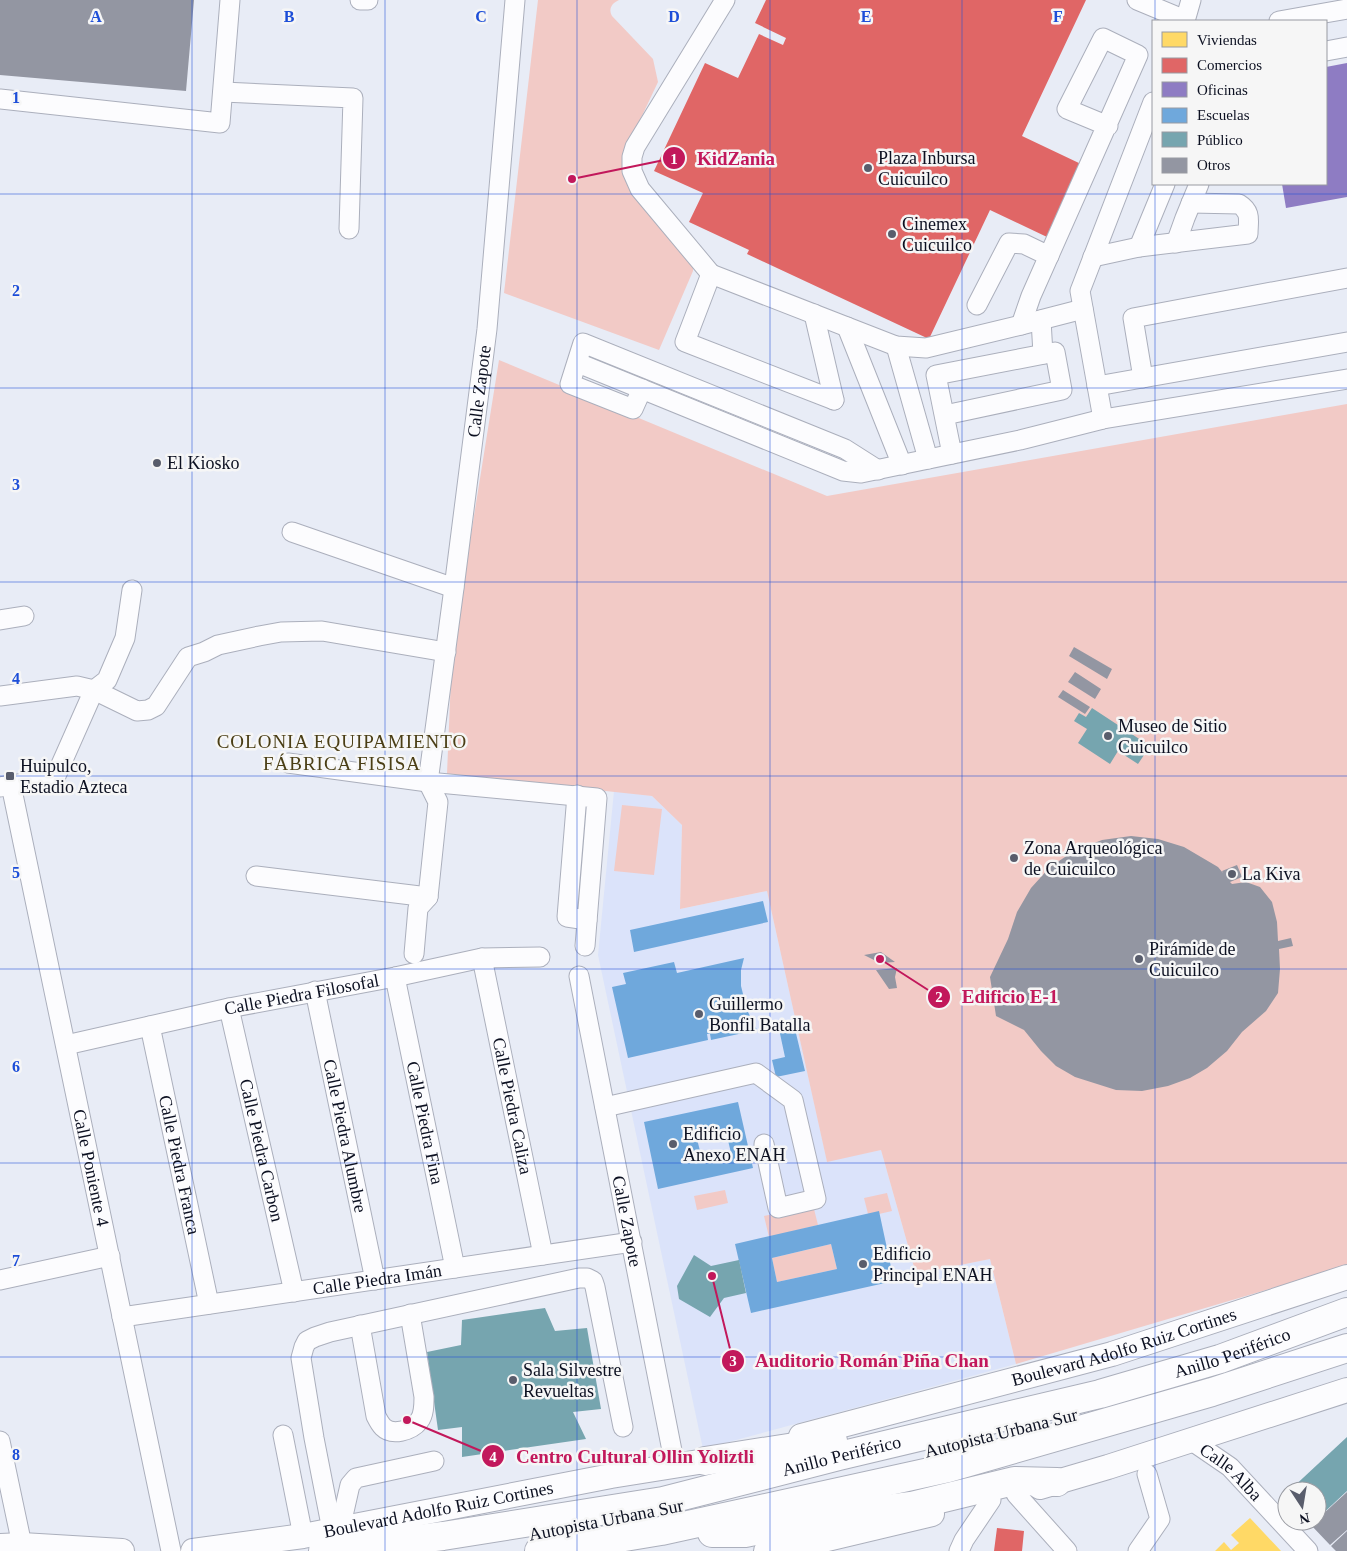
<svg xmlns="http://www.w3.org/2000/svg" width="1347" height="1551" font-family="'Times New Roman',serif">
  <rect width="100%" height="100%" fill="#e8ecf6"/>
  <path fill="#dbe3fa" d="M614,791L652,796L682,825L680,909L767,891L827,1161L881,1150L916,1274L990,1259L1016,1364L703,1449L598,955Z"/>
  <path fill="#f2cac6" d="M538,0H619C612,3 608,9 612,16L653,59L658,82L623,156L622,165L624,173L693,265V271L659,350L504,293Z
    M499,360L827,496L1347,404V1266L1016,1364L990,1259L916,1274L881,1150L827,1162L767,891L680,909L682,825L652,796L447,774L452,653Z
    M622,805L662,809L654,875L614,871Z
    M725,1190L728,1203L697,1210L694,1196Z
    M887,1193L892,1211L879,1214H868L864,1198Z
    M813,1205L818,1225L769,1237L764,1216Z
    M831,1244L837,1269L777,1282L772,1258Z"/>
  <path fill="#ffd966" d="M1250,1518L1281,1551H1215L1224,1542L1231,1550L1239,1543L1231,1535Z"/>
  <path fill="#e06666" d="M766,0H1086L1022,136L1081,164L1047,237L990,210L929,339L747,254L749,250L689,222L703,193L654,171L705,63L738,78L759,34L783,45L786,38L755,23Z
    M997,1528L1024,1531L1022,1551H994Z"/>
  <path fill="#8e7cc3" d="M1347,63V197L1286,208L1282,184H1326V67Z"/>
  <path fill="#6fa8dc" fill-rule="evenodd" d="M763,901L768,922L634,952L630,930Z
    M744,958L741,970V986L747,1010L757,1030L711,1040L710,1034H707L708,1040L628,1058L612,987L626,984L623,973L674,962L677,973Z
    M794,1025L805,1071L776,1077L772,1060L785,1057L779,1029Z
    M738,1102L753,1168L658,1189L644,1122ZM725,1128L731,1153L702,1159L696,1135Z
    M879,1211L894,1281L751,1313L735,1244ZM831,1244L837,1269L777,1282L772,1258Z"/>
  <path fill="#76a5af" d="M1092,708L1150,746L1138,764L1118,751L1110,764L1078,743L1087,729L1074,721L1079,713L1086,717Z
    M694,1255L711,1266L739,1260L746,1293L724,1298L710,1317L679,1299L677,1286Z
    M545,1308L555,1331L587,1328L601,1409L573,1412L586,1439L462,1457V1427L438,1430L427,1352L461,1345L462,1320Z
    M1347,1437V1491L1317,1519V1491H1289Z"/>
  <path fill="#9396a2" d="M0,0H194L186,91L0,75Z
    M1074,647L1112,669L1107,679L1069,656Z
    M1075,672L1101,689L1095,699L1068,682Z
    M1063,690L1090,707L1085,714L1058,697Z
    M1131,836L1158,839L1184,847L1218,867L1223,873L1222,871L1237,865L1242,877L1230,882L1232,884L1246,882L1260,887L1272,902L1277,922L1278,941L1291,938L1293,946L1279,949L1280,969L1278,993L1266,1011L1242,1032L1227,1051L1207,1068L1190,1078L1168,1086L1142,1091L1116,1090L1075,1077L1056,1066L1041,1051L1024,1030L996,1016L990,977L1008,939L1017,912L1031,888L1050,867L1074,851L1102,840Z
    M881,952L895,962L880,963L864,955Z
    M897,968L895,977L897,988L889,989L876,970Z
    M1347,1492V1530L1330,1545L1311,1525Z
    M1347,1531V1551H1336L1331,1546Z"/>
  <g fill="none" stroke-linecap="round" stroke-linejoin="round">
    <defs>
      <g id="minor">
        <path d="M360,0H368"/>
        <path d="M725,0L635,147L632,157V171L640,189L711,274L685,342L834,400"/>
        <path d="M1137,0L1185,20"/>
        <path d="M1185,21L1191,0"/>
        <path d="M1279,21L1347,9"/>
        <path d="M1326,51L1347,47"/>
        <path d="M223,92L353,98L349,229"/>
        <path d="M0,99L220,123L230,0"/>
        <path d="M1176,243L1185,218L1199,184"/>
        <path d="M1139,247L1165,184"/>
        <path d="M1093,257L1139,247L1248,234C1248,221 1252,212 1239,204L1191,203"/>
        <path d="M711,274L896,346L926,348L1021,325L1083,309"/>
        <path d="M977,305L1009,243L1024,244L1049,256"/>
        <path d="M814,314L834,400"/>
        <path d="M1041,320L1043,354"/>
        <path d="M1021,325L1031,296L1138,55L1103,38L1067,109L1108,126"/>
        <path d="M847,327L902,465"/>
        <path d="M896,346L928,459"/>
        <path d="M578,363L843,471L861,473L1020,440L1103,419L1347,379"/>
        <path d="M1143,378L1133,318L1347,278"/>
        <path d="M1097,386L1347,342"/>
        <path d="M642,389L633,409L570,384L583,343L845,449L878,470"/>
        <path d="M945,415L1062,390L1055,352L936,375L952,454"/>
        <path d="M1103,419L1080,291L1153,102"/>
        <path d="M292,532L454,588"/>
        <path d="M0,620L24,616"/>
        <path d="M0,696L77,686L94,690L137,711L148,710L156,706L188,657L204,652L218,645L259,636L281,632L322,631L446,652"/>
        <path d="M288,763L428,782L597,798L585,946"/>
        <path id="s1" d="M428,782L454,588L487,329L515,0"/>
        <path id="s2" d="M11,785L171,1551"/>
        <path d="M0,787L55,778L94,690L107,680L125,638L132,590"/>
        <path d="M577,795L567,917L587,920"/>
        <path d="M256,876L428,897"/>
        <path d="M414,954L418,908L428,897L438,802L428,782"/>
        <path id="s3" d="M482,958L543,1255"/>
        <path id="s4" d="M579,976L675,1466"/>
        <path id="s5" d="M395,977L455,1268"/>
        <path id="s6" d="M315,991L375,1280"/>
        <path id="s7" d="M229,1008L294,1292"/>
        <path id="s8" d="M150,1026L209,1304"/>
        <path id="s9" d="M66,1045L229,1008L395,977L482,958L540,957"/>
        <path d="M605,1107L756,1073L793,1100L816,1199L778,1208L764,1144"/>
        <path d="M0,1280L110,1256"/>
        <path id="s10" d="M122,1317L632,1242"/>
        <path d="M360,1325L376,1416C378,1420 380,1424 383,1427C392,1436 411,1431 419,1421C424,1415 424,1405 424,1397L410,1314"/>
        <path d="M283,1435L303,1536"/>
        <path d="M0,1441L22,1545"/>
        <path id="s11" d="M1192,1441L1230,1467L1308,1551"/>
        <path d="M1016,1494L1067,1551"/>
        <path d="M340,1529L350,1485L356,1478L434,1461"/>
        <path d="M332,1530L314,1438L301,1358L304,1347L307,1341L315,1337L330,1332L579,1278H587L593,1281L595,1287L623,1427"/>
        <path d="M959,1551L964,1540L991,1500"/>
        <path d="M1138,1551L1160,1519L1147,1474"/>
      </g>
      <g id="major">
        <path id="s12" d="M801,1436L1112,1354L1347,1277"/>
        <path d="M1040,1487L1108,1467L1347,1390"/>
        <path d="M0,1546L22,1545L122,1551"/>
        <path id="s13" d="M193,1551L303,1536L611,1476L705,1461L723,1457"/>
        <path d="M766,1551L819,1541L932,1514"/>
      </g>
      <g id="highway">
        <path d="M705,1461L833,1441"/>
        <path d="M712,1533H745L818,1518L911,1506L1014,1481L1057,1482"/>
        <path id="s14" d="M323,1551L443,1536L663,1501L839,1456L1100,1394L1220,1359L1347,1312"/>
        <path d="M539,1551L661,1531L948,1468L1212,1392L1347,1348"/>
      </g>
    </defs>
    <use href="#minor" stroke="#abafbc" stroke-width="21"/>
    <use href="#major" stroke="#abafbc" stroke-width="26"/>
    <use href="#highway" stroke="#abafbc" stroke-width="30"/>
    <use href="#minor" stroke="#fcfcfe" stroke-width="19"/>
    <use href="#major" stroke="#fcfcfe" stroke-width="24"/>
    <use href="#highway" stroke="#fcfcfe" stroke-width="28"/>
  </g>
  <path fill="none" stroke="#1d4ed8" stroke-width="1" stroke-opacity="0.55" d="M192,0V1551M385,0V1551M577,0V1551M770,0V1551M962,0V1551M1155,0V21M1155,184V1551M0,194H1347M0,388H1347M0,582H1347M0,776H1347M0,969H1347M0,1163H1347M0,1357H1347"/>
  <g fill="#595d6c" stroke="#f6f6f6" stroke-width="2">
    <circle cx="868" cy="168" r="5"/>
    <circle cx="892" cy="234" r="5"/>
    <circle cx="157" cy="463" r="5"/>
    <circle cx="1108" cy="736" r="5"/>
    <rect x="5" y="771" width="10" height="10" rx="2.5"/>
    <circle cx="1014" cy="858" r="5"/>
    <circle cx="1232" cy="874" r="5"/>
    <circle cx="1139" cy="959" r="5"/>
    <circle cx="699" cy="1014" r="5"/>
    <circle cx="673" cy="1144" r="5"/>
    <circle cx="863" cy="1264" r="5"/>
    <circle cx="513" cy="1380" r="5"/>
  </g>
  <g text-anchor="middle" stroke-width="5" stroke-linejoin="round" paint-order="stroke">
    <g font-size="18" fill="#0c1021" stroke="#f6f6f6" text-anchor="start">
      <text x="878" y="164">Plaza Inbursa<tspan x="878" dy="21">Cuicuilco</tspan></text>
      <text x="902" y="230">Cinemex<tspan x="902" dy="21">Cuicuilco</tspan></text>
      <text x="167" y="469">El Kiosko</text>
      <text x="1118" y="732">Museo de Sitio<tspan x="1118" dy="21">Cuicuilco</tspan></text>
      <text x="20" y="772">Huipulco,<tspan x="20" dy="21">Estadio Azteca</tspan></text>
      <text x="1024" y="854">Zona Arqueológica<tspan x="1024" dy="21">de Cuicuilco</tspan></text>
      <text x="1242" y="880">La Kiva</text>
      <text x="1149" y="955">Pirámide de<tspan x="1149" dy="21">Cuicuilco</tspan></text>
      <text x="709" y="1010">Guillermo<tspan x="709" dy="21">Bonfil Batalla</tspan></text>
      <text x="683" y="1140">Edificio<tspan x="683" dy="21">Anexo ENAH</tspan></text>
      <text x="873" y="1260">Edificio<tspan x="873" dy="21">Principal ENAH</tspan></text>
      <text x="523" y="1376">Sala Silvestre<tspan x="523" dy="21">Revueltas</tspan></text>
    </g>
    <g font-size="18" fill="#0c1021" stroke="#f6f6f6">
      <text dy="6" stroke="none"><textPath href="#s1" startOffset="394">Calle Zapote</textPath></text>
      <text dy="6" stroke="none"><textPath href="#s9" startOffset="241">Calle Piedra Filosofal</textPath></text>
      <text dy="6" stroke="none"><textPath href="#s3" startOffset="151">Calle Piedra Caliza</textPath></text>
      <text dy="6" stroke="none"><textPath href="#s5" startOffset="149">Calle Piedra Fina</textPath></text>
      <text dy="6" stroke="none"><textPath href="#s6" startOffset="148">Calle Piedra Alumbre</textPath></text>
      <text dy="6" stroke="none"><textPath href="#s7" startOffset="146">Calle Piedra Carbon</textPath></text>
      <text dy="6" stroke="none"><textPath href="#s8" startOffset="142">Calle Piedra Franca</textPath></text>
      <text dy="6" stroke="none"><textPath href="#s2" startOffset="391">Calle Poniente 4</textPath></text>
      <text dy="6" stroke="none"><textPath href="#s4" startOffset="250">Calle Zapote</textPath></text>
      <text dy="6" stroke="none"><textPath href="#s10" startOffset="258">Calle Piedra Imán</textPath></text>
      <text dy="6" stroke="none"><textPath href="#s12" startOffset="335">Boulevard Adolfo Ruiz Cortines</textPath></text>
      <text dy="6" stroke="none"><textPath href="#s14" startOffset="932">Anillo Periférico</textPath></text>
      <text transform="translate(1001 1433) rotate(-14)" y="6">Autopista Urbana Sur</text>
      <text dy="6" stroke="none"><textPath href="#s14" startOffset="528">Anillo Periférico</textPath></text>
      <text dy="6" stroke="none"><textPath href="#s11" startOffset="50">Calle Alba</textPath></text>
      <text dy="6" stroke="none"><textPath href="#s13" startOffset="249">Boulevard Adolfo Ruiz Cortines</textPath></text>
      <text transform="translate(606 1520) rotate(-11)" y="6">Autopista Urbana Sur</text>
    </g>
    <g font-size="19" letter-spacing="1" fill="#4a3e15" stroke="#f6f6f6">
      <text x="342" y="748">COLONIA EQUIPAMIENTO<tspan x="342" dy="22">FÁBRICA FISISA</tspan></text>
    </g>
  </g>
  <g font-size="16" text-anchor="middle" font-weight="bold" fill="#1d4ed8" stroke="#f6f6f6" stroke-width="5" stroke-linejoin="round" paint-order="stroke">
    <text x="96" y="22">A</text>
    <text x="289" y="22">B</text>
    <text x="481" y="22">C</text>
    <text x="674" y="22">D</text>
    <text x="866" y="22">E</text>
    <text x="1058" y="22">F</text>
    <text x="16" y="103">1</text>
    <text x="16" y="296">2</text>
    <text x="16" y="490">3</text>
    <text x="16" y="684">4</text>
    <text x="16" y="878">5</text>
    <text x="16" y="1072">6</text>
    <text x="16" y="1266">7</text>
    <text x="16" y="1460">8</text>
  </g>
  <path fill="none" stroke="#c2185b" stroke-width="2" d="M572 179L674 158M880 959L939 997M712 1276L733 1361M407 1420L493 1456"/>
  <g fill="#c2185b" stroke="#f6f6f6" stroke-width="2">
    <circle cx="572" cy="179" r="5"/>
    <circle cx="880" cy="959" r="5"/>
    <circle cx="712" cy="1276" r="5"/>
    <circle cx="407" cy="1420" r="5"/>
    <circle cx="674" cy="158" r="12"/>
    <circle cx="939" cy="997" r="12"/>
    <circle cx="733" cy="1361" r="12"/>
    <circle cx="493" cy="1456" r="12"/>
  </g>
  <g font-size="15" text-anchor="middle" font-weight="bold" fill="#fff">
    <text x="674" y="164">1</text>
    <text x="939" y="1002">2</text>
    <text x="733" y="1366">3</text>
    <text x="493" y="1462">4</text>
  </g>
  <g font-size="19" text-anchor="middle" font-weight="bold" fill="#c2185b" stroke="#f6f6f6" stroke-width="5" stroke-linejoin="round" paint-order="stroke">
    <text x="736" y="165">KidZania</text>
    <text x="1010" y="1003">Edificio E-1</text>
    <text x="872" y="1367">Auditorio Román Piña Chan</text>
    <text x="635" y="1463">Centro Cultural Ollin Yoliztli</text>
  </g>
  <rect x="1152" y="20" width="175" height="165" fill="#f6f6f6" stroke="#989aa1"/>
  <rect x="1162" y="32" width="25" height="15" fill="#ffd966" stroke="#989aa1"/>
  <text x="1197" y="45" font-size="15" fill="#0c1021">Viviendas</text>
  <rect x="1162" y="58" width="25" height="15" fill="#e06666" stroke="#989aa1"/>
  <text x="1197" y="70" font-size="15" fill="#0c1021">Comercios</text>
  <rect x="1162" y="82" width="25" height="15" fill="#8e7cc3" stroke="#989aa1"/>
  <text x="1197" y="95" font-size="15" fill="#0c1021">Oficinas</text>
  <rect x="1162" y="108" width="25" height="15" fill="#6fa8dc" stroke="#989aa1"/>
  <text x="1197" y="120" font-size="15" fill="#0c1021">Escuelas</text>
  <rect x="1162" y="132" width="25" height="15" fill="#76a5af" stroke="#989aa1"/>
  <text x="1197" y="145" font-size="15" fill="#0c1021">Público</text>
  <rect x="1162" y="158" width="25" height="15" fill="#9396a2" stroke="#989aa1"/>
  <text x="1197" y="170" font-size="15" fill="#0c1021">Otros</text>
  <g transform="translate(1302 1506) rotate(168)"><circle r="24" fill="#f6f6f6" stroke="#989aa1"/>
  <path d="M0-4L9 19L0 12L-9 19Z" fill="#595d6c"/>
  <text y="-8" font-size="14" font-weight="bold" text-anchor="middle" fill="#0c1021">N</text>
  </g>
</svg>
